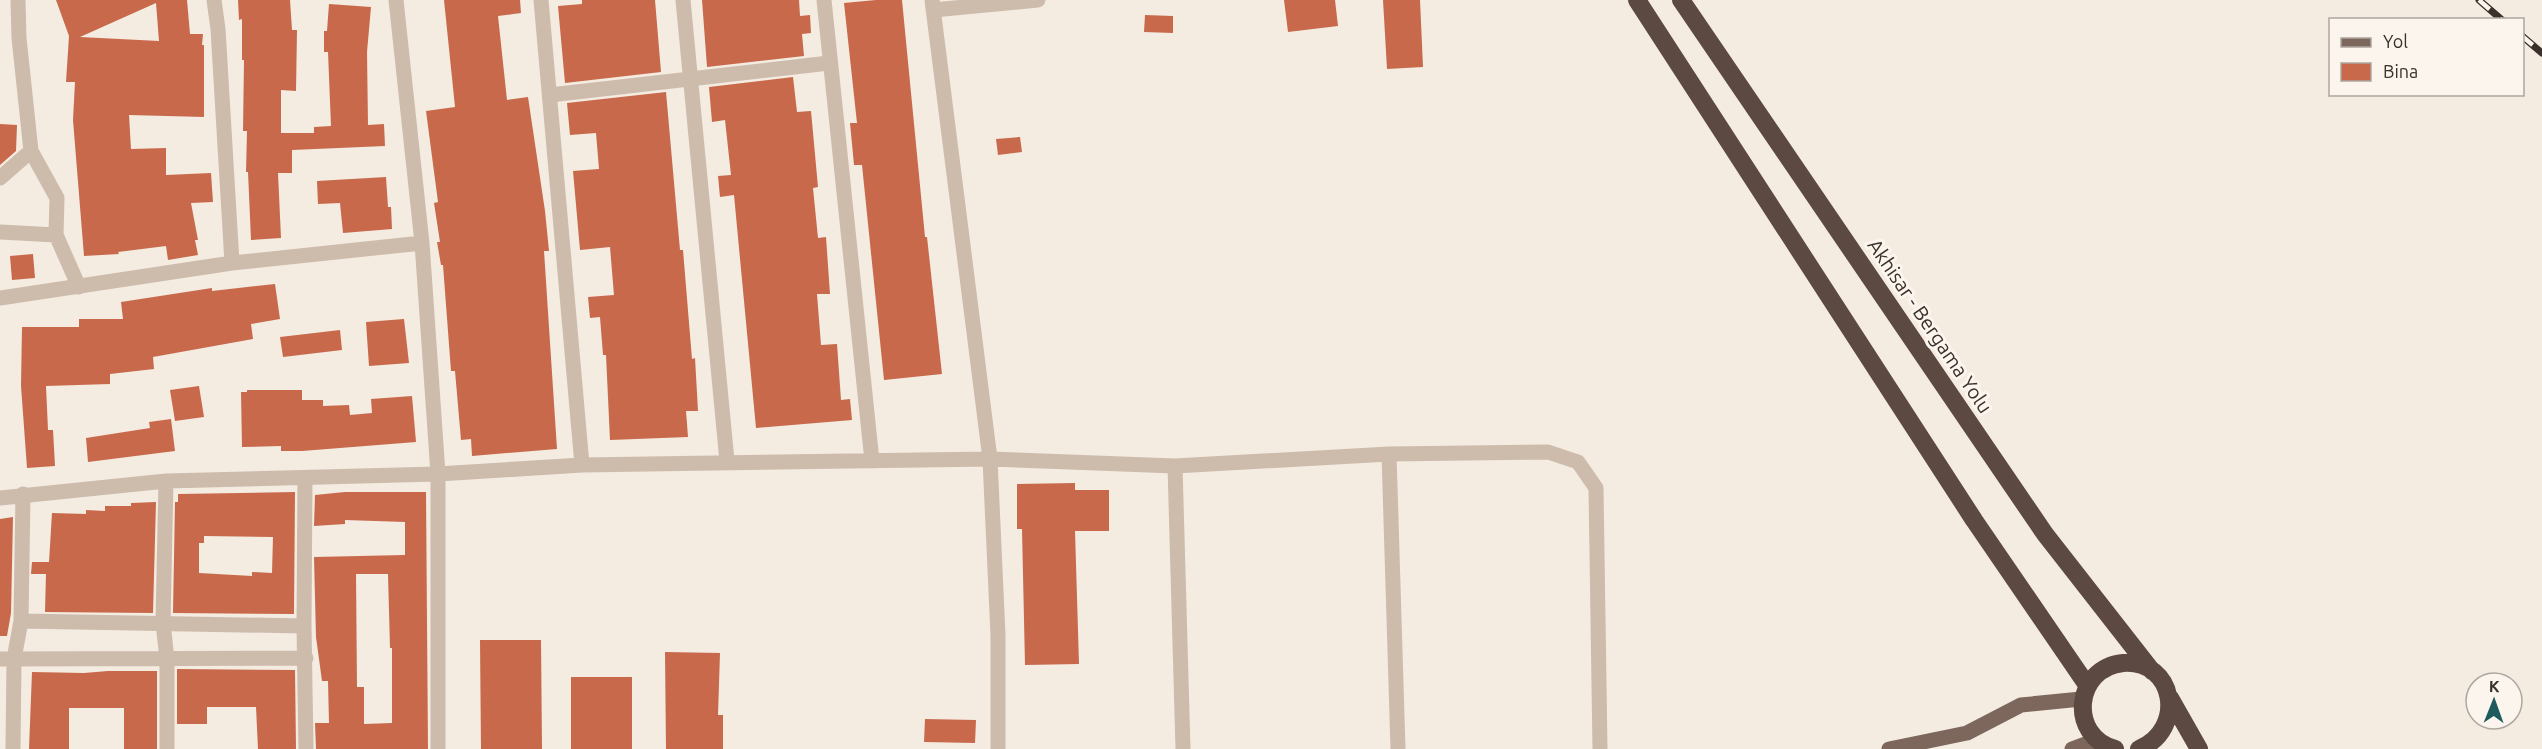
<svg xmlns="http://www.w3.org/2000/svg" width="2542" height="749" font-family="Ubuntu,sans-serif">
  <rect width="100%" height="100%" fill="#f4ebe1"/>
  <path fill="#c8694b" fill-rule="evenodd" d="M56,0H187L190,34H203L202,45H204V117L129,115L131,149L166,148V175L211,173L213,202L191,203L198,240H195L198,255L168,260L166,246L118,252L119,254L84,256L73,120L75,82H66L69,36ZM156,3L159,41L80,37Z
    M238,0H290L292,30H297L296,91L281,90V133H314V127L331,126L328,52H324V31H327L329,4L371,7L367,52L368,125L384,124L385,146L292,150V173H278L281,238L251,240L248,172H246L247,131H243L244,60H242V19L239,20Z
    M444,0H520L521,13L498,16L507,100L528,97L545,211L549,251H544L557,449L472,456L471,439L461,440L455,371H451L443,265H441L437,242H440L434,203L438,202L426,111L455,107Z
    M582,0H655L661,72L565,83L558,6L582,4Z
    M702,0H799L800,16L810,15L811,33L802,34L804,56L707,67Z
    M876,0H902L925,237H927L942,374L884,380L862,165H854L850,123H857L844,3Z
    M1284,0H1335L1338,26L1288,32Z
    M1383,0H1420L1423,67L1387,69Z
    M1145,15L1173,16V33L1144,32Z
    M793,77L797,112L811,111L818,187L813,188L818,238L826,237L830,294H817L821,345L837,344L841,400L850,399L852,420L756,428L734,195L720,197L718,176L731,175L725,120L712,122L709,87Z
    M666,92L680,250H683L692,359L695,358L698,411H686L688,437L610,440L606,355H603L600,317L590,318L588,297L614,295L610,247L580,250L573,171L599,169L596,133L570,135L567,103Z
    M0,124L17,125L16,151L0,165Z
    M1020,137L1022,152L998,155L996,139Z
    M386,177L388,207H391L392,229L343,233L340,203L318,204L317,181Z
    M33,254L35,278L12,280L10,256Z
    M275,284L280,319L251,324L253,339L153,357L154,369L110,374V384L46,386L48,430H53L55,466L27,468L21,386L22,327H79V319H123L121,302L212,288V291Z
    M404,319L409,363L369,366L366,322Z
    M340,330L342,350L283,357L280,337Z
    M199,386L204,417L175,421L170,390Z
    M247,390H302V400H323V406L349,405L350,415L372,413L371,399L412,396L416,442L302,451H281V446L242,447L241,392H247Z
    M171,419L175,451L88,462L86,438L150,428L149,422Z
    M1075,483V490H1109V531H1075L1079,664L1025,665L1022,529H1017V484Z
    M295,492L294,614L173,613L175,502H178V494ZM204,536L273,537L272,573L252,572V576L199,573V543H204Z
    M345,492H426L428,749H316L315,723H329L328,681H322L316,637L314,557L405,555V522L345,520V524L314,526L315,495ZM356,574H388L390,648H392V723L364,724V687H357Z
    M156,502L153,613L45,612L46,574H31L32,562H49L52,513L86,514V510L105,511V506H131V503Z
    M13,517L11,613L7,636H0V519Z
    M480,640H541L542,749H481Z
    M665,652L720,653L718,715H723V749H666Z
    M177,669L295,670L296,749H258L256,707H207V724H177Z
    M108,671H157V749H124V708H69V749H29L32,672L84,673Z
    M571,677H632V749H571Z
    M925,719L976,720L975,743L924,742Z"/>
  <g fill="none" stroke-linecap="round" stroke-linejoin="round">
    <path stroke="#cdbbac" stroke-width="15" d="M18,0L19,38L31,151L57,198L56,235L79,287
      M214,0L218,29L232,263
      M396,0L422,243L438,474V749
      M541,0L582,465
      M683,0L727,461
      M824,0L872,461
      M932,0L990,459L998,635V749
      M933,10L1038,0
      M550,95L829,63
      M0,178L31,151
      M0,232L56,235
      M0,298L232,263L422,243
      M1389,454L1398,749
      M1175,466L1183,749
      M305,478L304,626L306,749
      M166,481L163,623L167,659V749
      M0,498L166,481L438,474L582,465L990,459L1175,466L1389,454L1548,452L1578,462L1596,488L1600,749
      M21,621L304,626
      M0,659L306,658
      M13,749L14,659L21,621L23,494"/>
    <path stroke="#7d675c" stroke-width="15" d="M1889,749L1967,733L2021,705L2081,699
      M2072,749L2096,740"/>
    <path stroke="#5c4a42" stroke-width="18" d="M1637,0L1974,520L2087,685
      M1681,0L2045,534L2152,671
      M2170,698L2199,749
      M2115,749C2068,736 2074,668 2123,663C2175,659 2187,729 2139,749"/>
    <defs>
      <path id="rail" d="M2479,0L2502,20
        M2522,36L2542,53"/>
    </defs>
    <use href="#rail" stroke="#3b302b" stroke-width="7"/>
    <use href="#rail" stroke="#fbf5ee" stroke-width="4.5" stroke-dasharray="14" stroke-linecap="butt"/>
  </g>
  <g text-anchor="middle" stroke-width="6" stroke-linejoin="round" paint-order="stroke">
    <g font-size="20" fill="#3b302b" stroke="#fbf5ee">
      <text transform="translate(1930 326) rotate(56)" y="7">Akhisar - Bergama Yolu</text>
    </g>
  </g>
  <rect x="2329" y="18" width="195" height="78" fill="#fbf5ee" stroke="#aea6a0" stroke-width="1.5"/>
  <rect x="2341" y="38" width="30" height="9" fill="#7d675c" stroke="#aea6a0" stroke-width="1.5"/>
  <text x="2383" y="48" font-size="18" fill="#3b302b">Yol</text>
  <rect x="2341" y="63" width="30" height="18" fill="#c8694b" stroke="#aea6a0" stroke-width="1.5"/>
  <text x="2383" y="78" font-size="18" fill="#3b302b">Bina</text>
  <g transform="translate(2494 701) rotate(1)"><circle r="28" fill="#fbf5ee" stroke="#aea6a0" stroke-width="1.5"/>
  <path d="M0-4.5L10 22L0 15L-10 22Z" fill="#1f5a5e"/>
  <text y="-9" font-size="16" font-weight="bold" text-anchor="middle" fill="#3b302b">K</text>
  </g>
</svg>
